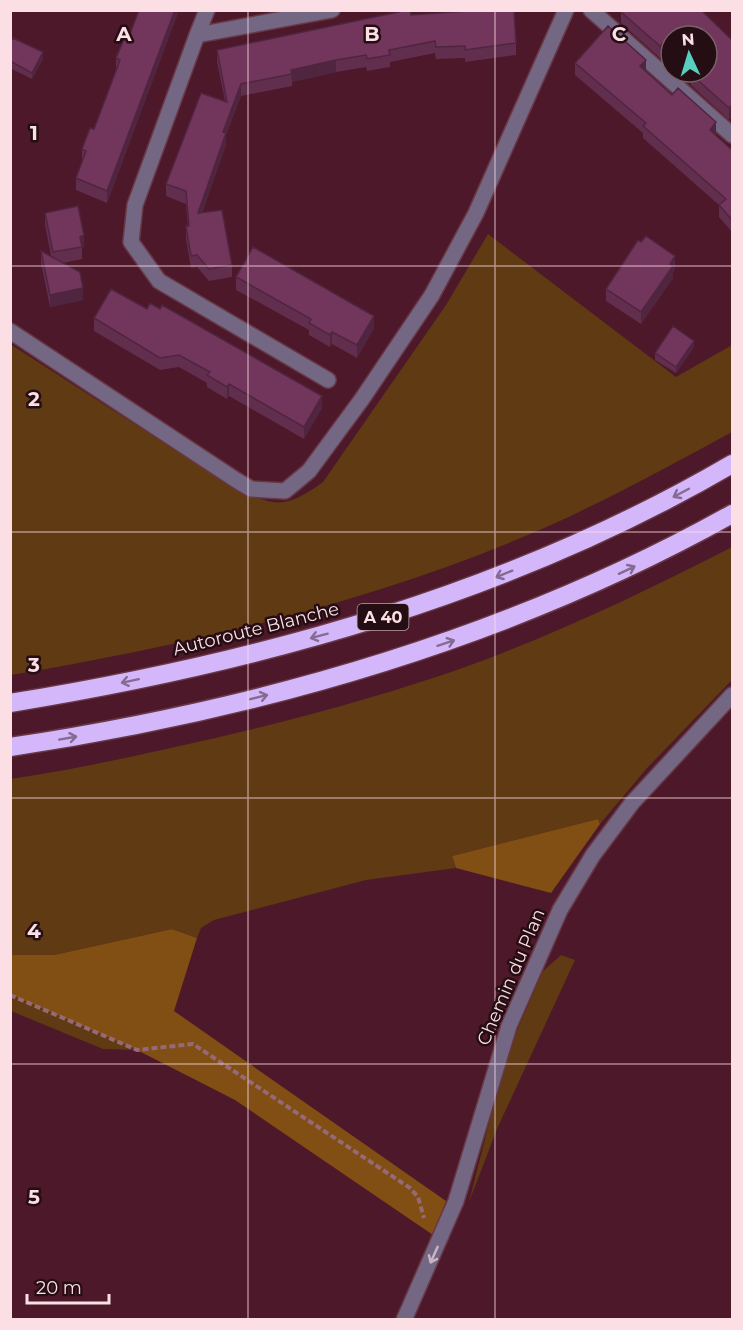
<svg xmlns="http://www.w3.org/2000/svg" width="743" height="1330" font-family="Montserrat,sans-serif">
  <rect width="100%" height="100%" fill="#4d1829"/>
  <path fill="#5f3a12" d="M488,234L676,377L732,345V432C673,464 613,497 551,525C380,601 194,644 11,675L10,344L231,486C274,506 283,511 323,482L446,305Z
    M732,547V680L648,767L600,824L598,819L452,856L456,868L366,880L214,920L201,928L197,938L172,929L54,955H11L10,779C66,771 121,759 175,747C274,725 372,700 468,666C559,633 646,591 732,547Z
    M561,955L575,960L497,1129L469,1202L501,1076L515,1035L543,971Z
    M10,995L137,1050L103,1049L11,1011Z"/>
  <path fill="#814e13" d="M598,819L600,824L551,893L456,868L452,856Z
    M172,929L197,938L174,1011L446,1201L433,1235L235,1100L137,1050L11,995L10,955H54Z"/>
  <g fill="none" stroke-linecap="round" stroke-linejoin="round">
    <defs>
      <path id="minor" d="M591,10L732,135
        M197,35L207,10
        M10,331L236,480L251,489L285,491L309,471L362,399L432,295L476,213L566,10
        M328,380L159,281L131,242L135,205L197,35L332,10
        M404,1320L456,1201L509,1026L560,910L593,855L632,803L732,695"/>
      <path id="highway" d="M10,703C262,662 511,593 732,464
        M10,747C262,709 510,638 732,514"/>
    </defs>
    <use href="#minor" stroke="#693847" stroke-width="18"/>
    <use href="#highway" stroke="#693847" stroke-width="21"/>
    <path stroke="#956a76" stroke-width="4" stroke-dasharray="6 3" stroke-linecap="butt" d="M10,995L137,1050L193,1044L410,1188L418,1197L424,1218"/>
    <use href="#minor" stroke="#736783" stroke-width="15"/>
    <use href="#highway" stroke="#d4b7fa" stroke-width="18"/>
  </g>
  <path fill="#622e4e" d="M139,10H179L107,203L76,190V178L82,161V149L94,129L116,70V58L128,39Z
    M621,12L732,40L729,120L691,85V74L707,72V36H671V50L670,48L660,58L621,23Z
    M411,15L516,43V55L465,62V58L436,59L435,53L390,62V67L367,71L366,67L336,72L292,82V86L241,96L226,135V145L202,213L232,265V277L209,281L197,267L191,268L186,239V226H188L186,204L166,196V184L225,101L217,62V50Z
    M10,43L43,59L32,79L10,68Z
    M575,63L646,71L716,134V135L732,150V232L719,217V205L643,138V133L575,75Z
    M45,213L84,247L82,248V259L63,263L83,300L50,307L41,263V251L51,256L45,225Z
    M675,268L673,272V278L641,324L606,301V289Z
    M236,277L374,328L357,358L332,344L330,347L309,335V330L236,290Z
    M94,318L322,408L304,439L229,396L227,399L207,387V383L179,367L160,370L94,331Z
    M694,347L676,373L655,360V353Z"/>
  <path fill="#502540" d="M175,10H179L107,203V191Z
    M670,37V48L660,58V46Z
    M43,52V59L32,79V73Z
    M336,60V72L292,82L291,70Z
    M646,60V72L640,66Z
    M241,84V96L226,135V145L198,225V213L223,132Z
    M732,105V116L729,120V108Z
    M716,122V134L710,142V130Z
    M84,235V247L82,248L80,237Z
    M675,256V268L673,272V278L641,324V312Z
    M83,288V300L50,307V295Z
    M374,316V328L357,358V345Z
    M332,332V344L330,347V335Z
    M694,341V347L676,373V367Z
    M229,384V396L227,399V387Z
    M322,396V408L304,439V427Z"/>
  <path fill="#72355b" stroke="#502540" stroke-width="1.5" d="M139,10H175L107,191L76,178L86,151L82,149L90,128L94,129L120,60L116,58L125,37L128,39Z
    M408,10H410L411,15L482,10H514L516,43L465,50V46L436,47L435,41L389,50L390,55L367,59L366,55L336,60L291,70L292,74L241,84L223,132L226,133L198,213L222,210L232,265L209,269L197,255L191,256L186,226H189L186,191L166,184L201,93L227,102L217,50Z
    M622,10H701L732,40V105L729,108L691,74L692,72H707V36H671V38L670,37L660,46L621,12Z
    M608,26L646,60L640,66L672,95L678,88L716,122L710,130L732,150V220L719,205L726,199L643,126L646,123L575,63Z
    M13,38L43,52L32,73L10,61V43Z
    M78,206L84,235L80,237L82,247L53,252L45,213Z
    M646,236L675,256L670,264L673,266L641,312L606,289L638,240L641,242Z
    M253,247L374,316L357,345L332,332L330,335L309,323L311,319L236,277Z
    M41,251L80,272L83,288L50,295Z
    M111,289L147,309L150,303L160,309L162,305L322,396L304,427L229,384L227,387L207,375L210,372L179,355L160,358L94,318Z
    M673,326L694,341L676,367L655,353Z"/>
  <defs><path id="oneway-shaft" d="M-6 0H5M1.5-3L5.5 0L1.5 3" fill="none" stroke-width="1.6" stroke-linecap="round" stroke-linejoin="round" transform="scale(1.5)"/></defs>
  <g stroke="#856a92">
    <use href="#oneway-shaft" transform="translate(681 493) rotate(152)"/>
    <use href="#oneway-shaft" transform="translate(627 570) rotate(-25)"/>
    <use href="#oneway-shaft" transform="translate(504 574) rotate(158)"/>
    <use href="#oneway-shaft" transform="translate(319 636) rotate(165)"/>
    <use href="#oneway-shaft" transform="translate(446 643) rotate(-18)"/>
    <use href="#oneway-shaft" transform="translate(130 681) rotate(168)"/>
    <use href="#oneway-shaft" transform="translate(259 697) rotate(-14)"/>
    <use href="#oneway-shaft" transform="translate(68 738) rotate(-10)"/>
  </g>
  <use stroke="#ccb5c3" href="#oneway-shaft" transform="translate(434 1255) rotate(114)"/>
  <path fill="none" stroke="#fcdfe5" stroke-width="1.5" stroke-opacity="0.55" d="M248,10V1320M495,10V1320M10,266H732M10,532H732M10,798H732M10,1064H732"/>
  <g text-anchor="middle" stroke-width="5" stroke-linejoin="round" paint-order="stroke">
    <rect fill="#240d13" stroke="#bba0a6" stroke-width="1.5" x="357.5" y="604" width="51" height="26" rx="4.5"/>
    <g font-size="16" font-weight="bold" fill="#fcdfe5">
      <text x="383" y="623">A 40</text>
    </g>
    <g font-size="18" fill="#fcdfe5" stroke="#240d13">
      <text transform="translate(256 629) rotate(-14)" y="6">Autoroute Blanche</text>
      <text transform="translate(511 977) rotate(-67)" y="6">Chemin du Plan</text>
    </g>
  </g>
  <g font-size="20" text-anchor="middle" font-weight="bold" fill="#fcdfe5" stroke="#240d13" stroke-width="5" stroke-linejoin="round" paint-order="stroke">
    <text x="124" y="41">A</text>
    <text x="372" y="41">B</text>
    <text x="619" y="41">C</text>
    <text x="34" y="140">1</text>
    <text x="34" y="406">2</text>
    <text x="34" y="672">3</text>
    <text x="34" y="938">4</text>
    <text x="34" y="1204">5</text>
  </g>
  <rect width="743" height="1330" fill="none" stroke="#fcdfe5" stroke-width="24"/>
  <g transform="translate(689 54) rotate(356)"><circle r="28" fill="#240d13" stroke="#7a6167" stroke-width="1.5"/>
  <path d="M0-4.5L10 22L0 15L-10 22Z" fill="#59cebf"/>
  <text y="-9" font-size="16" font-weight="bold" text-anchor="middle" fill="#fcdfe5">N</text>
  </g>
  <path d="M27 1294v9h82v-9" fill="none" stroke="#fcdfe5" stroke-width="3"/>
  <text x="36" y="1294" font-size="18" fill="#fcdfe5" stroke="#240d13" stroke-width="4.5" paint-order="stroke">20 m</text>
</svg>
